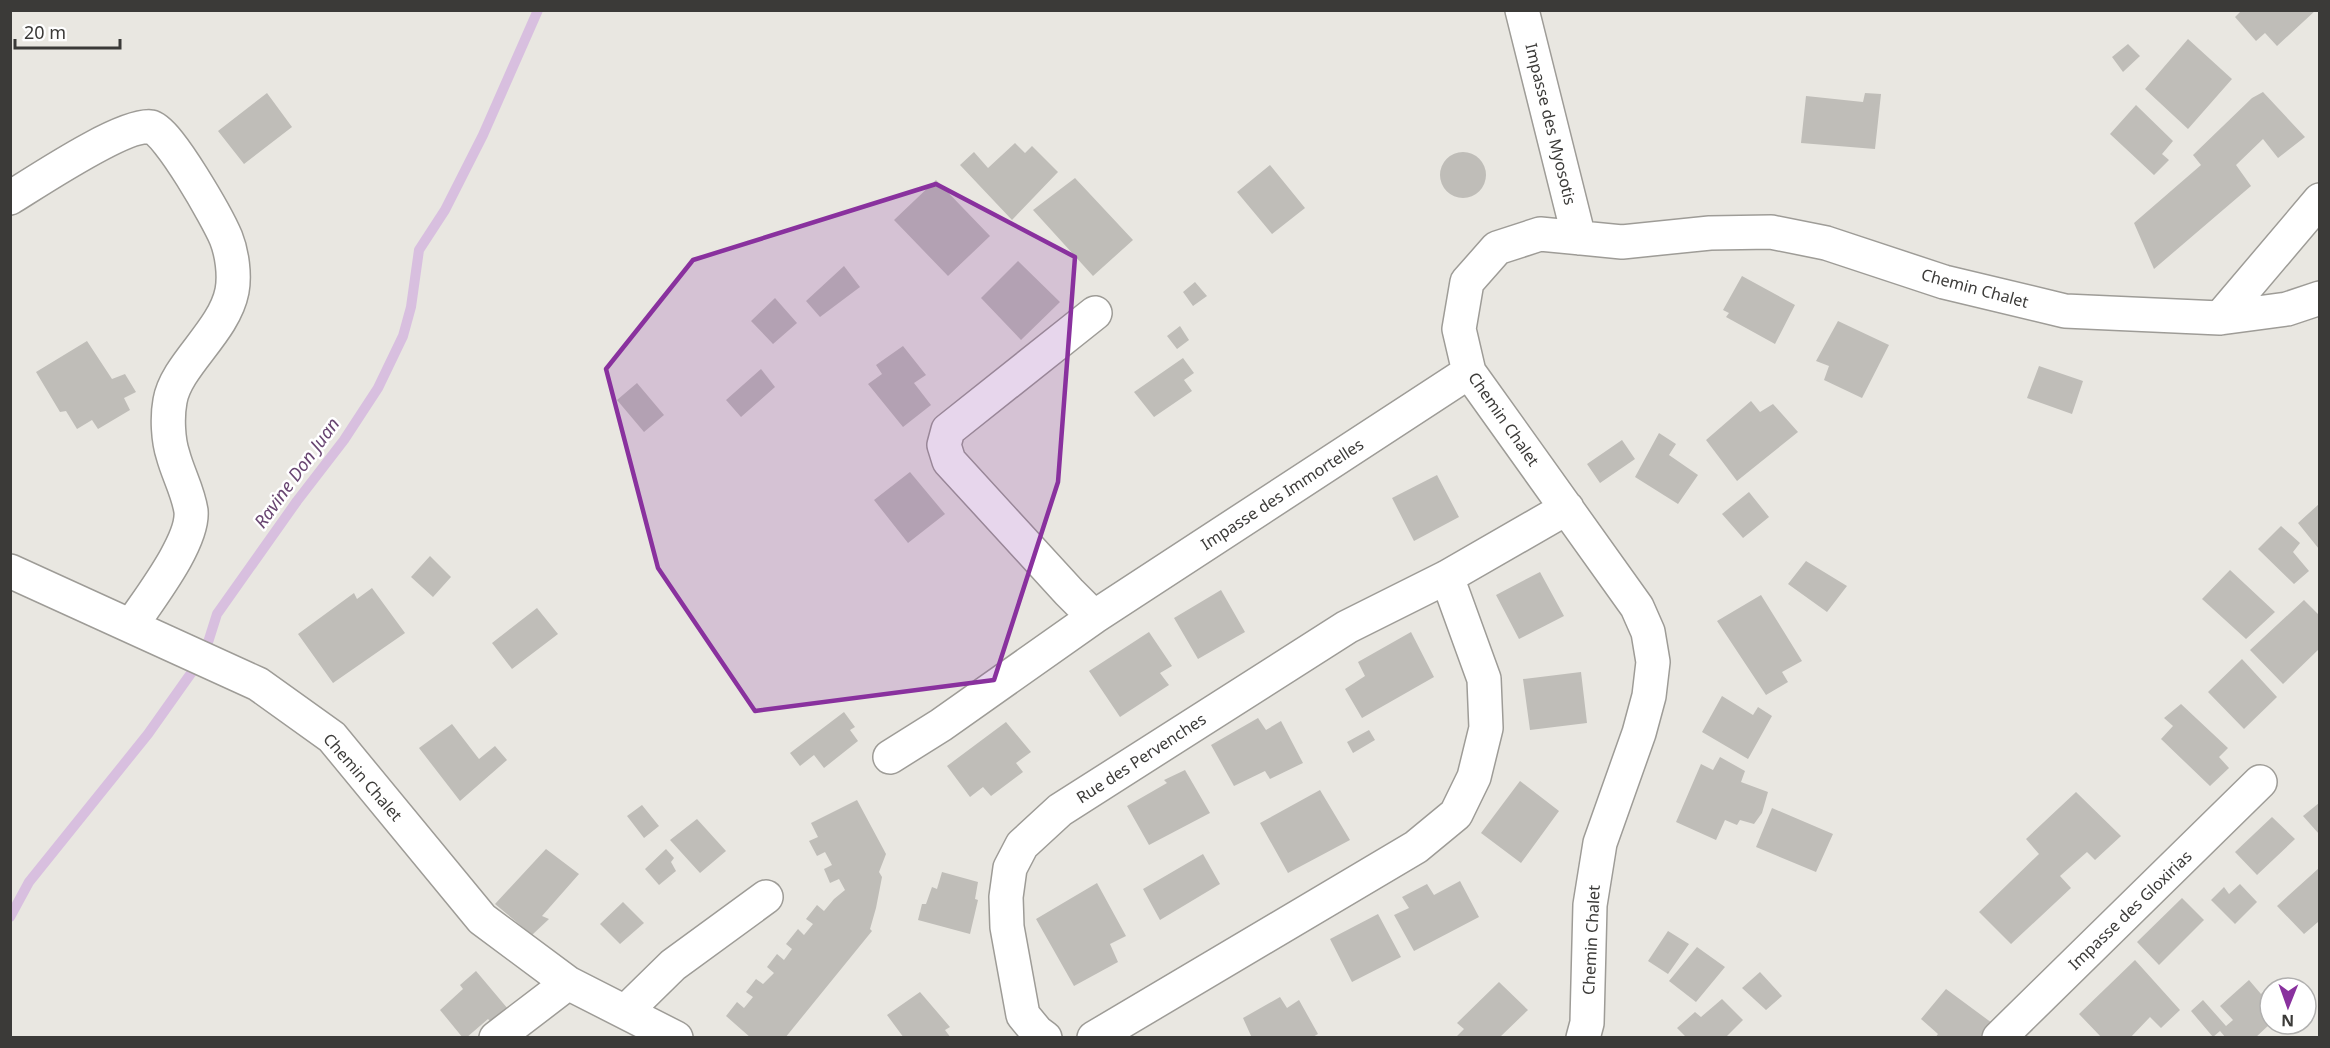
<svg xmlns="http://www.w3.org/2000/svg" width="2330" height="1048" font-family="'Noto Sans',sans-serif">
  <rect width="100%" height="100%" fill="#e9e7e1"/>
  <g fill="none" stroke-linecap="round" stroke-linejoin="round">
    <path stroke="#d8bfdf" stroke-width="10" d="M10,917L29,882L148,734L204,655L217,614L297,501L344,440L378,388L403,336L411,307L419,250L445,210L483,135L538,10"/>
  </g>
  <path fill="#bfbdb8" d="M2242,10H2316L2277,46L2265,33L2256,41L2235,17Z
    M2188,39L2232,79L2188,129L2145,89Z
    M2128,44L2140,56L2123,72L2112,57Z
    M2263,92L2305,137L2278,158L2263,139L2236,165L2251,186L2154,269L2134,223L2201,165L2193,155L2252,98Z
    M267,93L292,127L244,164L218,131Z
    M1865,93L1881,94L1875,149L1801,143L1806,96L1863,102Z
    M2136,105L2173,141L2162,154L2169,160L2154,175L2110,134Z
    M1015,143L1025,153L1032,146L1058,172L1012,220L960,165L974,152L988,168Z
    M1440 175a23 23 0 1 1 46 0a23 23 0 1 1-46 0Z
    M1270,165L1305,208L1272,234L1237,192Z
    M1075,178L1133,240L1093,276L1033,210Z
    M936,180L990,236L948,276L894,220Z
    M1018,261L1060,302L1021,340L981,298Z
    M844,266L860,287L820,317L806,301Z
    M1742,276L1795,305L1775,344L1726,317L1729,313L1723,310Z
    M1195,282L1207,296L1193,306L1183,292Z
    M775,298L797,323L773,344L751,321Z
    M1838,321L1889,345L1862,398L1824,380L1829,366L1816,361Z
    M1180,326L1189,340L1177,349L1167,336Z
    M87,341L112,379L125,374L136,392L124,398L130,410L98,429L92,420L77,429L66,411L60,412L36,372Z
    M903,346L926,375L914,383L931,405L903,427L868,384L882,374L876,365Z
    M1183,358L1194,373L1184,380L1192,391L1154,417L1134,392Z
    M2039,366L2083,381L2072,414L2027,398Z
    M761,369L775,387L741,417L726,400Z
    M637,383L664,415L644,432L617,400Z
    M1751,401L1760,412L1773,404L1798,432L1737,481L1706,440Z
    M1659,433L1676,444L1669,455L1698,475L1678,504L1635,477Z
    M1622,440L1635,459L1600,483L1587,464Z
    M910,472L945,514L908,543L874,500Z
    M1437,475L1459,517L1414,541L1392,498Z
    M1749,492L1769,517L1743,538L1722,514Z
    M2319,504V549L2298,523Z
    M2281,526L2300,543L2293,552L2309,571L2294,584L2258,549Z
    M430,556L451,577L433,597L411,577Z
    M1806,561L1847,586L1827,612L1788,584Z
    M2230,570L2275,612L2246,639L2202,599Z
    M1540,572L1564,616L1519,639L1496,595Z
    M372,588L405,633L333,683L298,634L354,593L357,599Z
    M1221,590L1245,632L1198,659L1174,618Z
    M1761,595L1802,661L1782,672L1788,682L1766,695L1717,621Z
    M2304,600L2319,615V649L2283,684L2250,650Z
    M537,608L558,634L512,669L492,643Z
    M1149,632L1172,666L1160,673L1169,685L1120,717L1089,671Z
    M1411,632L1434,677L1362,718L1345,689L1365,676L1358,662Z
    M2242,659L2277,697L2244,729L2208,692Z
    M1581,672L1587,723L1530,730L1523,679Z
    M1722,696L1753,715L1758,707L1772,716L1748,759L1702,732Z
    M2181,704L2228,748L2219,757L2229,768L2210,786L2161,739L2173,726L2164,718Z
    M844,712L855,727L850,730L858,741L824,768L814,755L800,766L790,753Z
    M1258,718L1266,730L1281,721L1303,763L1270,779L1265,771L1234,786L1211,745Z
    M1006,722L1031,752L1016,763L1023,772L991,796L983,787L970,797L947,766Z
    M452,724L479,759L495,746L507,760L460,801L419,748Z
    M1369,730L1375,740L1353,753L1347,742Z
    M1720,757L1745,771L1741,782L1768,792L1762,813L1754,824L1740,820L1737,825L1725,820L1716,840L1676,822L1701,764L1713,770Z
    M1185,770L1210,813L1149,845L1127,806L1167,783L1164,780Z
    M1520,781L1559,811L1521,863L1481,833Z
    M1320,790L1350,840L1288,873L1260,823Z
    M2076,792L2121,836L2095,860L2087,852L2060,876L2071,888L2011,944L1979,912L2039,854L2026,839Z
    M857,800L886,854L879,872L882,877L876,908L870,929L872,931L785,1038H751L726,1016L737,1002L744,1008L753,997L746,992L756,979L763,984L774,973L767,967L777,954L784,960L792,949L786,944L798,929L804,935L813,924L806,919L817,905L824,911L834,899L845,890L839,879L830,883L824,869L832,865L825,852L817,856L809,841L818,837L811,823Z
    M2319,803V834L2303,816Z
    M642,805L659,826L644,838L627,816Z
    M1772,808L1833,834L1816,872L1756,847Z
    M2272,817L2295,839L2257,875L2235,852Z
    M697,819L726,851L700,873L670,840Z
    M546,849L579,874L542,916L549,919L532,935L495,904Z
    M666,849L674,858L671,862L676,871L659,885L645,869Z
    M1203,854L1220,884L1160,920L1143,889Z
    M2319,868V924L2318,922L2304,934L2277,906Z
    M942,872L978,882L975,899L978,900L970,934L918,920L922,904H926L932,887L937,889Z
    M1460,881L1479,917L1414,951L1394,915L1409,908L1402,897L1427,884L1434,895Z
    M1097,883L1126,936L1110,944L1118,962L1074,986L1036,919Z
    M2240,884L2257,902L2235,924L2211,900L2224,887L2229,894Z
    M2182,898L2204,920L2159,965L2137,942Z
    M623,902L644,923L620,944L600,924Z
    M1378,914L1401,957L1352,982L1330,939Z
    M1668,931L1689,944L1668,974L1648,961Z
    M1697,947L1725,967L1696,1002L1669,981Z
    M2135,960L2180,1010L2161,1028L2150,1017L2130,1038H2102L2079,1014Z
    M476,971L508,1009L492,1023L488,1019L466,1038H463L440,1010L463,989L460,985Z
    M1760,972L1782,996L1766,1010L1742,988Z
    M2249,980L2261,994L2269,986L2270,987V1024L2255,1038H2226L2220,1031L2213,1037L2191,1011L2203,1000L2226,1026L2233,1020L2220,1006Z
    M1499,982L1528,1010L1499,1038H1455L1464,1029L1457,1023Z
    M1946,989L1992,1023L1982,1038H1935L1938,1034L1921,1019Z
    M920,992L950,1027L945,1030L951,1038H904L887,1015Z
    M1280,997L1287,1008L1299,1000L1318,1034L1311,1038H1252L1243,1018Z
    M1722,999L1743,1020L1725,1038H1687L1677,1028L1695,1012L1701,1017Z"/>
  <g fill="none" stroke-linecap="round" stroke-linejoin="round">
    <defs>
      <path id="minor" d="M1522,10L1579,238
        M10,198C36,182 124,123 151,127C168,130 218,219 226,238C232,253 235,275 232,291C224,332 176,365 170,401C167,417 168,440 173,455C178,474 188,491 191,511C194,542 148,600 131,626
        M1095,313L948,430L944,445L949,461L1069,592L1094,617L1469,372
        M2220,318L2320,200
        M10,571L258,684L332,737L482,919L568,983L676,1038
        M890,757L941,725L1094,617
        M626,1011L673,965L766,897
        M496,1038L568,983
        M1045,1038L1037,1032L1023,1015L1007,927L1006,897L1010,868L1022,845L1060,810L1347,627L1447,577L1567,508
        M1094,1038L1416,847L1456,814L1474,777L1486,728L1484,679L1447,577
        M1583,1038L1587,1023L1590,905L1600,843L1639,733L1649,696L1653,662L1648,632L1637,607L1469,372L1459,329L1467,282L1497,248L1540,234L1622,242L1710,233L1771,232L1826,243L1944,282L2065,311L2220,318L2287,309L2320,298
        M1999,1038L2260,782"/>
    </defs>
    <use href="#minor" stroke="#9e9c97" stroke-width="36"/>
    <use href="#minor" stroke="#fff" stroke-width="33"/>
  </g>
  <path fill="#89319e" fill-opacity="0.2" stroke="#89319e" stroke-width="4.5" stroke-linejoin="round" d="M936,184L1075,257L1058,482L994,680L755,711L658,568L606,369L693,260Z"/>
  <g text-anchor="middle" stroke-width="5" stroke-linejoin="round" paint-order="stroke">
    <g font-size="16" fill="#3b3a38" stroke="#fff">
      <text transform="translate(1551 124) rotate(76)" y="6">Impasse des Myosotis</text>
      <text transform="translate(1975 288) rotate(15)" y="6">Chemin Chalet</text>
      <text transform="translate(1504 419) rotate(55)" y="6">Chemin Chalet</text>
      <text transform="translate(1282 494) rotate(-33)" y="6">Impasse des Immortelles</text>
      <text transform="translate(1141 758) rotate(-33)" y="6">Rue des Pervenches</text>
      <text transform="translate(363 777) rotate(49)" y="6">Chemin Chalet</text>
      <text transform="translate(2130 910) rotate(-44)" y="6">Impasse des Gloxirias</text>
      <text transform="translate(1591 940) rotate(-87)" y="6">Chemin Chalet</text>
    </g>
    <g font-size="18" font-style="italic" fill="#694672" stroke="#fff">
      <text transform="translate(297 473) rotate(-54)" y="6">Ravine Don Juan</text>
    </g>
  </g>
  <rect width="2330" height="1048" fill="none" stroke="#3b3a38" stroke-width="24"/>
  <g transform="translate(2288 1006) rotate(181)"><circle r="28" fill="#ffffff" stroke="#b1b0af" stroke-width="1.5"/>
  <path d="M0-4.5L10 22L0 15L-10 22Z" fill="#89319e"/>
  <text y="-9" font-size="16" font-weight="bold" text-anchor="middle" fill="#3b3a38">N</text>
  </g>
  <path d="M15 39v9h105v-9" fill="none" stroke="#3b3a38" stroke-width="3"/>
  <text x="24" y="39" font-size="18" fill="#3b3a38" stroke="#ffffff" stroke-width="4.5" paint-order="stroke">20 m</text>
</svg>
